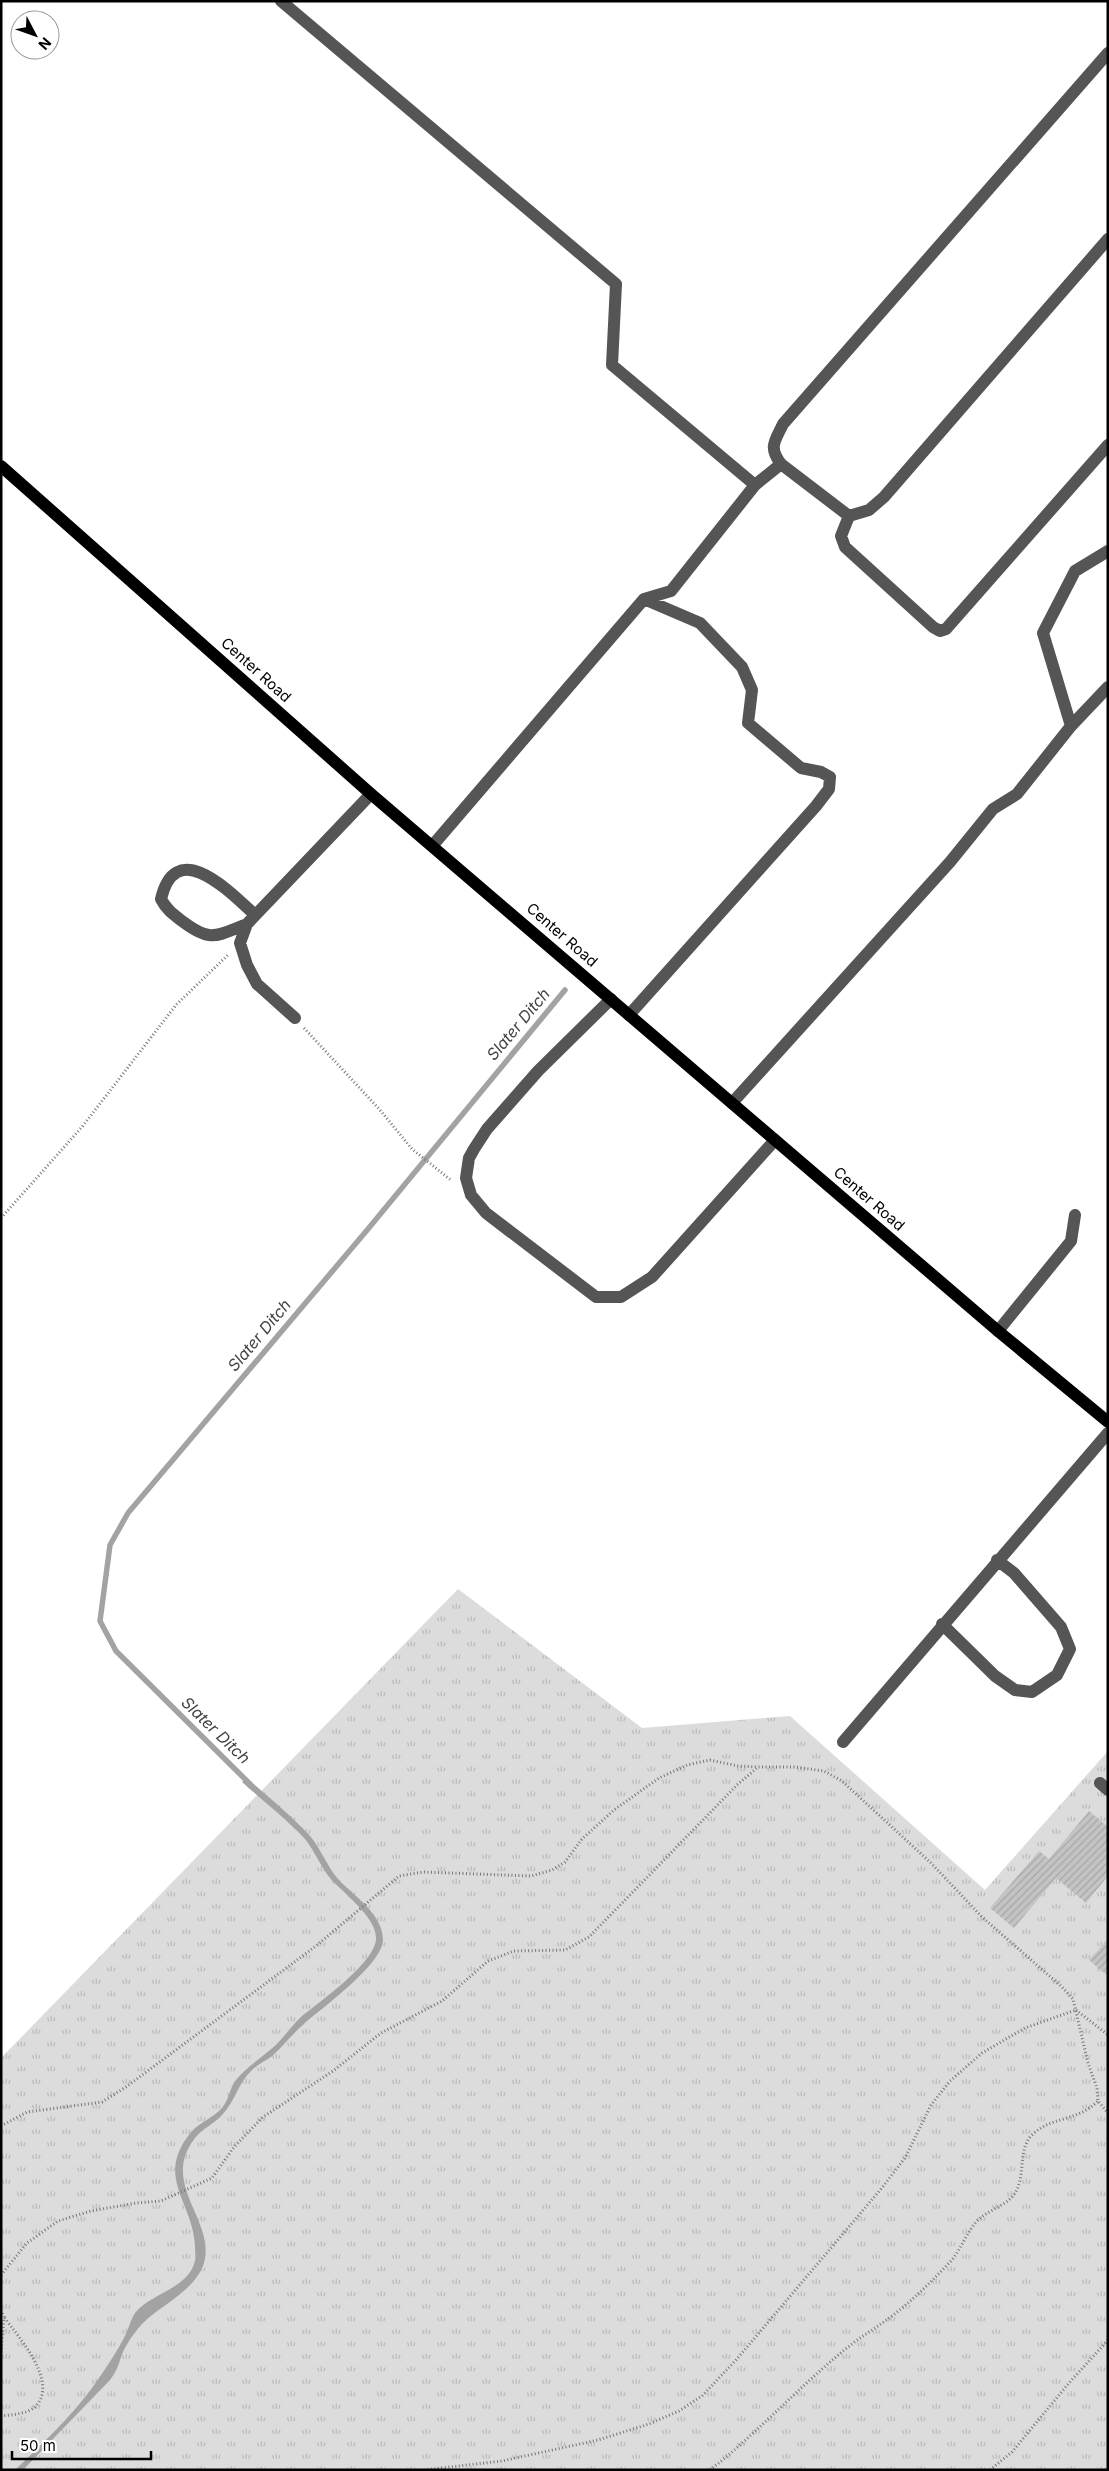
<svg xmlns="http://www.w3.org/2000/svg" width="1109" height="2471" font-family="Inter,sans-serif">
  <defs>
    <pattern id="grass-tufts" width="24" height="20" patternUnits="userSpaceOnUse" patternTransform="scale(1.25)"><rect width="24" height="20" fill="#dcdcdc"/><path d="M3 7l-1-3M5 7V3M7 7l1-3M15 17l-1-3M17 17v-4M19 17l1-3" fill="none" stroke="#bbb"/></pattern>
    <pattern id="building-hatch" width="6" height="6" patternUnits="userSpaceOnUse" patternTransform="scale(1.25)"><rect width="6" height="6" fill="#c4c4c4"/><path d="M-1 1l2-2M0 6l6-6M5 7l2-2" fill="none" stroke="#a7a7a7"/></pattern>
  </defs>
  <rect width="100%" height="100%" fill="#fff"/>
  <path fill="url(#grass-tufts)" d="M458,1589L642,1728L790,1716L985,1890L1108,1751V2470H1V2058Z"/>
  <path fill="#a3a3a3" d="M247,1778C268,1797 291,1815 310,1836C321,1849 327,1866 338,1879C354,1896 383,1914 383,1940C382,1965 323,2007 304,2024C292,2034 283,2047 271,2057C265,2061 257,2065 252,2070C238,2083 235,2102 222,2115C214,2124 203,2128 195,2138C159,2184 216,2220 204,2263C195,2291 162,2304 143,2323C136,2330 127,2343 123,2352C118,2364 119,2368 110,2380L23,2470H15C42,2444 70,2418 92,2388C104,2371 117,2352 126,2334C129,2327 131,2319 135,2313C151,2293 188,2289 195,2261C196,2257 195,2251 195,2247C194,2204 156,2179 188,2136C196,2124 209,2120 219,2111C230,2101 229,2088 236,2080C246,2068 258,2060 270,2050C282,2041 290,2027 301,2017C319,2002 378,1961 376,1937C375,1916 343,1893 330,1878C320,1866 315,1851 305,1839C286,1819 263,1801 242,1782Z"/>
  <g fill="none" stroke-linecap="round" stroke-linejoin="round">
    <path stroke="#a3a3a3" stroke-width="5.5" d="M250,1784L116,1651L100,1621L110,1545L128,1513L368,1229L565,990"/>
  </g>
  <path fill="url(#building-hatch)" d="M1089,1811L1108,1827V1876L1086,1903L1056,1878L1014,1928L990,1908L1039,1851L1049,1859Z
    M1108,1939V1976L1089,1960Z"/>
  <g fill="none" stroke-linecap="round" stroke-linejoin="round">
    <path stroke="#777" stroke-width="3" stroke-dasharray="1 2.5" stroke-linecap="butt" d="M304,1028L380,1110L412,1149L452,1181
      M1,1218L82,1127L176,1005L229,954
      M1076,2010L1108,2035
      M1,2126L27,2112L102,2102L126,2087L316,1946L399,1876L423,1872L531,1876L552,1870L565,1862L582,1839L614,1810L659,1778L687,1765L710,1760L738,1766L758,1767
      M1,2275L27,2243L58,2221L91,2211L136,2203L161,2201L212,2178L234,2147L263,2117L333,2071L381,2033L442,2001L488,1961L514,1951L565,1950L589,1937L737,1785L758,1767H795L824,1771L842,1781L931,1863L982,1917L1062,1987L1073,1999L1088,2063L1097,2088L1098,2101L1108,2113
      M1,2310L4,2317L1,2353
      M1,2416C11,2415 27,2414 35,2407C60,2382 18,2337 4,2317
      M424,2470L502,2461L598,2440L649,2424L679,2411L702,2396L736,2360L881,2189L905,2158L931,2105L950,2081L982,2053L1025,2028L1076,2010
      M710,2470C760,2431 802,2383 852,2344C865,2334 879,2326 892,2316C913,2300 932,2281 950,2262C961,2250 966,2233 977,2221C987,2211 1002,2207 1011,2198C1028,2181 1016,2151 1032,2135C1051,2116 1077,2122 1098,2101
      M990,2470L1012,2452L1069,2383L1108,2340"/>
    <path stroke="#555" stroke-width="12" d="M281,1L616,284L612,365L755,485L671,591L644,599L433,845
      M755,485L781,464
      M849,516L781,464C768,447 775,441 783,424L1108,53
      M849,516L841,536L845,547L933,627L940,631L946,629L1108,445
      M849,516L869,510L884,497L1108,239
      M1071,726L1043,633L1075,571L1108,551
      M247,924C216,936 211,943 182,921C173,914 166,909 161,899C176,835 231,893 255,915
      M611,999L538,1071L487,1129L474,1149L469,1158L466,1178L471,1195L486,1213L596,1297H621L652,1277L775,1140
      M629,1015L816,806L829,789L830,777L821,772L801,768L748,723L752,690L742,667L700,623L644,599
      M295,1018L257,984L247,965L240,943L247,924L371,794
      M732,1103L950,862L993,809L1017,794L1071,726L1108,687
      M998,1331L1071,1241L1075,1215
      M942,1624L995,1676L1015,1690L1032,1692L1057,1675L1070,1649L1061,1627L1014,1573L997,1560
      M843,1742L1108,1433
      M1100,1783L1108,1790"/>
    <path stroke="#000" stroke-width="12" d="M1,466L371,794L998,1331L1108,1422"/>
  </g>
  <g text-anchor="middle" stroke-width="5" stroke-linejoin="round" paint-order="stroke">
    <g font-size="15" fill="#000" stroke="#fff">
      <text transform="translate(256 670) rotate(42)" y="5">Center Road</text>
      <text transform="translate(562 935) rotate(41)" y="5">Center Road</text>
      <text transform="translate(869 1199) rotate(41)" y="5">Center Road</text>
    </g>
    <g font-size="16" font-style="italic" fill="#444" stroke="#fff">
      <text transform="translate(518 1024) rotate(-50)" y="6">Slater Ditch</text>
      <text transform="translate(259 1335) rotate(-50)" y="6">Slater Ditch</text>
      <text transform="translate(216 1730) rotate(44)" y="6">Slater Ditch</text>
    </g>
  </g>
  <rect width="1109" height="2471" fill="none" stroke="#000000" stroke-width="5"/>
  <g transform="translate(35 35) rotate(131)"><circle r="24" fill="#ffffff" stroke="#999999"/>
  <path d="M0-4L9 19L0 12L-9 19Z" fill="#000000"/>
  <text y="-8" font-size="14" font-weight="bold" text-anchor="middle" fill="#000000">N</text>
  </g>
  <path d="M12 2451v8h139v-8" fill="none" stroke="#000000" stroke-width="2.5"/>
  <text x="20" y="2451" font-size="15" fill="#000000" stroke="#ffffff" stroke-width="4" paint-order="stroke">50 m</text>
</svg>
